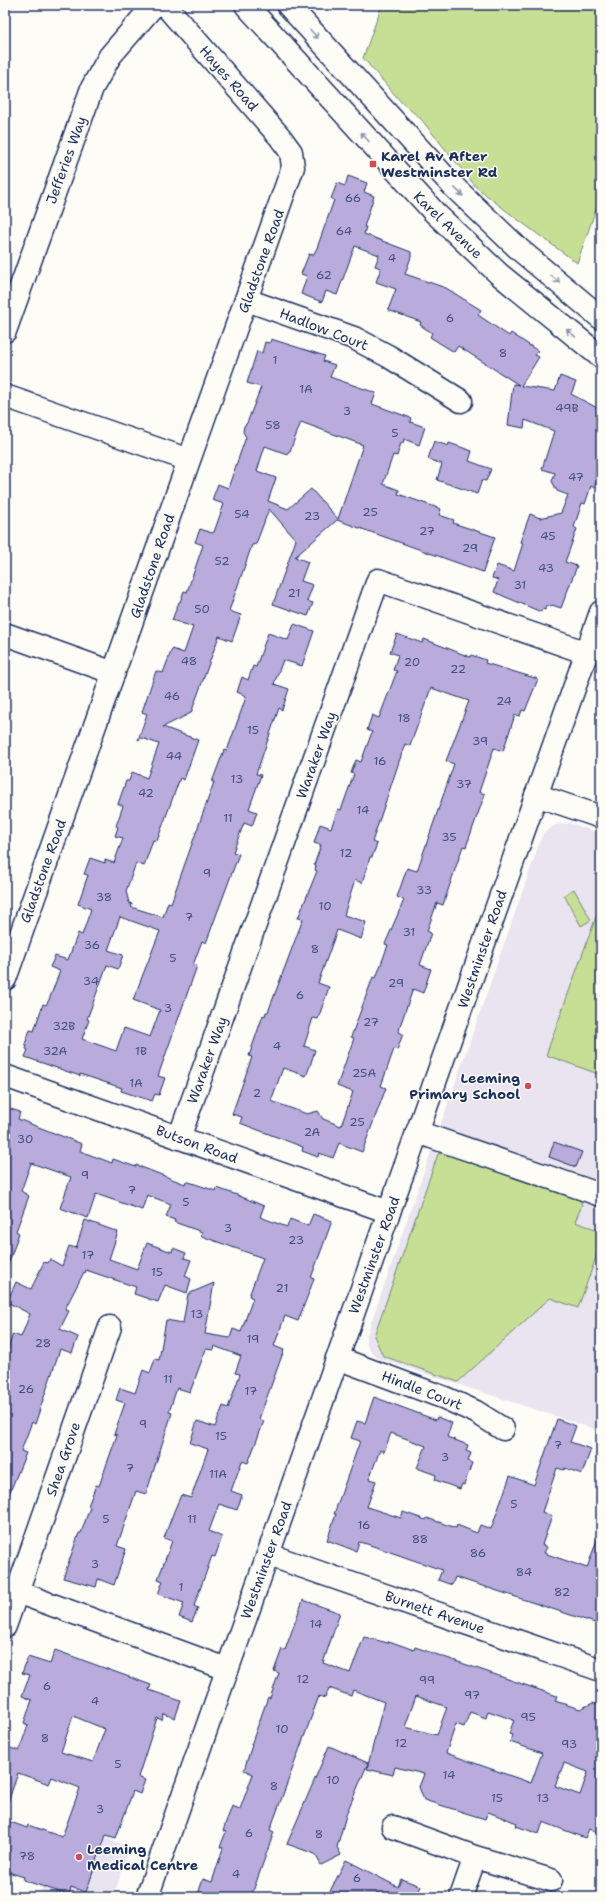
<svg xmlns="http://www.w3.org/2000/svg" width="606" height="1902" font-family="'Shantell Sans',sans-serif">
  <rect width="100%" height="100%" fill="#fdfcf7"/>
  <filter id="ink" filterUnits="userSpaceOnUse"><feTurbulence type="fractalNoise" baseFrequency=".025" numOctaves="2"/><feDisplacementMap in="SourceGraphic" scale="8" xChannelSelector="R" yChannelSelector="G"/><feConvolveMatrix kernelMatrix="1 2 1 2 8 2 1 2 1" color-interpolation-filters="sRGB"/></filter>
  <g filter="url(#ink)">
    <path fill="#e9e4ef" d="M570,823L601,834V1431L377,1358L368,1348L366,1343V1337L543,833L557,824Z
      M65,1824L130,1847L113,1897H39Z"/>
    <path fill="#c7df95" stroke="#71877a" d="M382,5H601V195L577,263L509,213L476,187L420,118L402,103L363,58Z
      M574,889L591,920L581,926L564,895Z
      M601,903V1075L546,1055Z
      M444,1152L578,1196L582,1205L575,1222L601,1231V1243L578,1308L550,1298L458,1382L383,1356L374,1336L438,1154Z"/>
    <path fill="#b9acdc" stroke="#1b2f5e" fill-rule="evenodd" d="M348,176L367,183L364,192L374,196L364,227H366L364,234L411,252V257L405,274L446,288L481,310L478,315L509,336L511,333L538,351L535,355L539,357L521,386L555,391L560,376L576,382L571,394L601,410V469L594,488L591,486L585,504L582,503L574,527L577,529L565,562L577,566L561,608L552,605L551,607L546,605L545,610L542,609L541,612L494,592L498,580L492,578L497,565L514,571L523,543L520,542L530,514L540,518L561,513L568,495L557,491L552,481L555,473L542,469L554,431L525,420L524,428L508,425L513,384L519,385L458,346L454,352L430,337L432,333L420,325L421,322L388,310L396,289L376,282L381,268L375,266L379,255L355,246L337,295L326,291L322,302L301,294L307,276L301,274L309,254L313,255L317,248L334,200L331,199L337,183L345,186Z
      M271,339L325,356L323,361L335,365L330,377L376,393L372,404L411,418L410,422L425,427L419,445L404,439L403,443H401L397,456L393,455L383,484L399,490L398,494L441,509L439,515L454,520L453,523L495,537L483,572L337,520L295,557L308,562L301,581L313,585L307,601L313,603L308,616L273,604L296,540L269,509L256,544L252,545L229,611L241,615L232,641L219,636L191,713L163,727L198,740L184,780L180,778L157,841L153,840L144,866L136,863L126,891L129,903L132,904L131,907L163,917L168,902L171,903L214,782H212L224,750L227,751L245,700L246,696L237,692L242,677L248,680L253,666L256,667L268,633L288,640L294,624L314,631L302,666L283,660L274,684L289,689L282,710L279,708L256,774L261,775L249,809L257,812L252,826L244,823L233,852L239,854L206,943L202,941L193,965L197,966L158,1076L165,1078L159,1095L155,1094L152,1101L121,1091L122,1088L80,1074V1076L25,1057L28,1050L26,1049L27,1045L25,1044L30,1030L34,1031L43,1004L46,1005L49,1000L60,971L50,967L55,956L68,960L78,933L82,935L91,909L78,904L88,875L84,874L90,858L105,863V860L114,863L123,838L115,836L118,827L116,826L123,806L118,804L126,781H129L132,772L147,778L159,744L142,738L138,740L147,714L142,712L146,700L156,671L163,673L172,649L184,653L193,627L172,620L179,602H180L184,591L187,592L203,545L195,542L200,529L212,533L214,532L224,504L212,500L218,484L228,488L246,437L243,432L244,426L247,423L261,387L247,383L257,351L262,353L265,342L270,343ZM301,422L363,445L338,519L311,489L288,509L268,501L276,478L257,471L265,446L287,454L289,451H290ZM120,917L160,931L133,1000L160,1010L150,1037L124,1028L116,1051L82,1039L89,1020L87,1019L107,965L118,969L123,955L108,950Z
      M434,441L448,446L449,443L472,451L469,461L491,469L486,481L482,480L477,494L437,480L442,464L428,459Z
      M397,634L422,643L424,639L470,657L471,655L486,660L485,663L538,679L525,711L522,710L520,716L515,715L503,751L494,748L479,792L485,794L466,847L463,846L443,905L437,903L427,931L431,933L420,965L431,969L423,993L413,989L400,1026L399,1032L403,1034L397,1050L394,1049L381,1086L386,1088L362,1152L339,1143L333,1158L319,1153L318,1157L302,1151L303,1147L240,1123L242,1117L232,1114L252,1057L249,1056L263,1015L265,1016L266,1012H268L303,919L298,918L317,871L315,870L316,866L314,865L321,845L314,843L320,824L331,828L338,809L341,810L354,774L351,773L356,760L361,762L372,732L367,730L372,715L379,718L397,671L393,670L398,655L390,652ZM431,688L469,701L446,761L454,764L417,871L407,868L397,897L404,900L385,944L388,945L376,978L373,977L351,1037L354,1038L337,1086L353,1092L341,1126L323,1119L318,1111L307,1114L271,1101L283,1068L306,1076L310,1066L315,1050L304,1046L313,1018L318,1019L329,987L318,983L337,930L361,939L366,922L344,915L355,880L362,883L370,857H372L377,844L372,842L405,744L410,746Z
      M5,1107L20,1112L18,1119L82,1144L80,1151L112,1163L113,1159L136,1167V1165L185,1184L186,1181L216,1191L217,1188L237,1195L264,1206L260,1217L287,1227L290,1219L308,1226L313,1214L332,1221L311,1278L314,1279L298,1321L285,1316L274,1346L284,1350L259,1419L264,1421L258,1437L248,1463L242,1461L231,1491L242,1495L237,1510L219,1504L209,1531L222,1537L215,1557L212,1556L194,1606L198,1608L192,1622L179,1617L184,1603L158,1594L163,1581L158,1579L172,1541L164,1538L174,1511L181,1495L191,1498L208,1449L190,1443L197,1421L215,1427L223,1406L228,1408L240,1374L235,1373L241,1356L214,1346L213,1350L206,1349L190,1392L177,1388L169,1412L172,1413L146,1494L136,1491L117,1546L126,1549L114,1585L98,1579L96,1587L63,1578L79,1533H81L90,1507L88,1506L96,1485L99,1486L117,1435L114,1434L125,1403L116,1400L120,1388L135,1393L143,1370L150,1373L155,1359L159,1360L166,1320L183,1323L188,1294L214,1283L205,1334L230,1338L233,1329L241,1332L253,1298L249,1296L263,1258L201,1236L202,1232L174,1222L175,1220L166,1217L171,1204L147,1195L142,1210L96,1194L88,1218L60,1208L71,1177L31,1163L21,1191L29,1196L16,1231L19,1233L7,1268H5V1167L9,1155L5,1154Z
      M554,1142L582,1152L576,1167L549,1157Z
      M85,1220L118,1232L109,1259L137,1269L147,1243L172,1252L173,1248L186,1253L184,1258L191,1260L185,1276L191,1279L187,1293L165,1285L158,1302L134,1294L136,1287L86,1270L85,1273L84,1272L65,1309L69,1311L60,1329L78,1337L72,1353L60,1349L35,1424L32,1422L21,1451L26,1453L5,1504V1358L13,1334L21,1337L30,1314L7,1302L16,1282L31,1289L44,1262L48,1263L50,1259L62,1266L69,1246L76,1248Z
      M374,1397L436,1420L437,1417L452,1423L447,1437L468,1445L466,1451L471,1453L468,1461L472,1463L464,1485L462,1484L460,1489L435,1480L436,1475L417,1468L426,1446L391,1433L384,1452L380,1450L369,1479L376,1481L367,1507L401,1518L403,1512L426,1520L427,1518L456,1528L457,1525L477,1533L480,1525L491,1529L510,1476L534,1485L557,1419L576,1426L570,1442L591,1449L582,1474L565,1468L564,1470L557,1468L542,1512L552,1516L542,1545L547,1547L544,1553L587,1568L599,1534H601V1625L455,1577L452,1585L438,1580L442,1570L367,1544L359,1542L356,1551L327,1540L336,1514H334L360,1441L351,1438L357,1421L365,1423Z
      M303,1600L340,1613L323,1663L350,1673L364,1637L388,1643L389,1641L414,1650L415,1647L557,1696L555,1701L580,1709L593,1703L601,1706V1834L589,1829L585,1838L543,1822L539,1834L516,1826L517,1823L488,1812L485,1819L424,1800L419,1787L424,1774L395,1767L393,1775L367,1769L384,1702L353,1690L351,1696L329,1688L325,1698L319,1696L270,1830L274,1832L251,1897H197L203,1879L212,1882L223,1848L220,1847L226,1832L223,1831L232,1806L240,1809L253,1774L244,1770L252,1745H251L268,1697L270,1698L279,1673L274,1671L282,1649L285,1650ZM416,1696L447,1707L437,1735L405,1727ZM488,1711L514,1720L509,1734L512,1735L510,1742L542,1753L531,1783L446,1753L456,1724L464,1727L470,1712L486,1718ZM564,1763L588,1772L580,1795L555,1786Z
      M55,1650L151,1685L149,1690L181,1701L175,1718L164,1714L162,1720L157,1718L138,1777L145,1780L140,1794L133,1791L116,1838L106,1835L86,1892L71,1887L69,1895L23,1880L24,1877L5,1871V1820L27,1828L28,1825L62,1837L80,1788L52,1777L49,1784L18,1773L7,1805H5V1746L19,1751L28,1725L24,1723L32,1700L22,1696L30,1675L22,1673L28,1657L50,1664ZM73,1716L105,1729L93,1762L61,1752Z
      M329,1746L368,1763L347,1812L337,1847L341,1855L321,1865L315,1854L287,1844Z
      M346,1860L398,1887L401,1879L421,1886L417,1896L419,1897H327Z"/>
    <g fill="none" stroke-linecap="round" stroke-linejoin="round">
      <defs>
        <path id="minor" d="M247,300L354,338L388,356L461,401
          M5,331L92,88L110,56L154,5
          M5,396L189,460
          M5,634L114,673
          M536,795L601,817
          M5,979L293,167L291,152L280,137L165,5
          M5,1076L389,1212
          M417,1132L601,1195
          M179,1138L378,580L587,653
          M337,1358L445,1398L476,1412L503,1429
          M269,1555L601,1670
          M17,1592L227,1669
          M5,1626L110,1327
          M393,1827L475,1857L551,1880
          M461,1897L475,1857"/>
        <path id="major" d="M246,5L434,212L499,274L601,357
          M288,5L454,187L520,250L601,318
          M147,1897L601,612"/>
      </defs>
      <use href="#minor" stroke="#1b2f5e" stroke-width="25"/>
      <use href="#major" stroke="#1b2f5e" stroke-width="25"/>
      <use href="#minor" stroke="#fdfcf7" stroke-width="22"/>
      <use href="#major" stroke="#fdfcf7" stroke-width="22"/>
    </g>
    <defs><path id="oneway-shaft" d="M-6 0H5M1.5-3L5.5 0L1.5 3" fill="none" stroke-width="1.6" stroke-linecap="round" stroke-linejoin="round"/></defs>
    <g stroke="#8c96aa">
      <use href="#oneway-shaft" transform="translate(314 34) rotate(48)"/>
      <use href="#oneway-shaft" transform="translate(365 137) rotate(-131)"/>
      <use href="#oneway-shaft" transform="translate(459 192) rotate(43)"/>
      <use href="#oneway-shaft" transform="translate(555 279) rotate(40)"/>
      <use href="#oneway-shaft" transform="translate(571 333) rotate(-140)"/>
    </g>
  </g>
  <g fill="#d1495b" stroke="#fdfcf7" stroke-width="1.5">
    <rect x="369" y="160" width="8" height="8" rx="2"/>
    <circle cx="528" cy="1086" r="4"/>
    <circle cx="79" cy="1857" r="4"/>
  </g>
  <g text-anchor="middle" stroke-width="3" stroke-linejoin="round" paint-order="stroke">
    <g font-size="12" fill="#424e7e">
      <text x="353" y="202">66</text>
      <text x="344" y="235">64</text>
      <text x="392" y="262">4</text>
      <text x="324" y="279">62</text>
      <text x="450" y="322">6</text>
      <text x="503" y="357">8</text>
      <text x="275" y="364">1</text>
      <text x="306" y="393">1A</text>
      <text x="567" y="412">49B</text>
      <text x="347" y="415">3</text>
      <text x="273" y="429">58</text>
      <text x="395" y="437">5</text>
      <text x="576" y="481">47</text>
      <text x="370" y="516">25</text>
      <text x="242" y="518">54</text>
      <text x="312" y="520">23</text>
      <text x="427" y="535">27</text>
      <text x="548" y="540">45</text>
      <text x="470" y="552">29</text>
      <text x="222" y="565">52</text>
      <text x="546" y="572">43</text>
      <text x="520" y="589">31</text>
      <text x="294" y="597">21</text>
      <text x="202" y="613">50</text>
      <text x="189" y="665">48</text>
      <text x="412" y="666">20</text>
      <text x="458" y="673">22</text>
      <text x="172" y="700">46</text>
      <text x="504" y="705">24</text>
      <text x="404" y="722">18</text>
      <text x="253" y="734">15</text>
      <text x="480" y="745">39</text>
      <text x="174" y="760">44</text>
      <text x="380" y="765">16</text>
      <text x="237" y="783">13</text>
      <text x="464" y="788">37</text>
      <text x="146" y="797">42</text>
      <text x="363" y="814">14</text>
      <text x="228" y="822">11</text>
      <text x="449" y="841">35</text>
      <text x="346" y="857">12</text>
      <text x="207" y="877">9</text>
      <text x="424" y="894">33</text>
      <text x="104" y="901">38</text>
      <text x="325" y="910">10</text>
      <text x="189" y="921">7</text>
      <text x="409" y="936">31</text>
      <text x="92" y="949">36</text>
      <text x="315" y="953">8</text>
      <text x="173" y="962">5</text>
      <text x="91" y="985">34</text>
      <text x="396" y="987">29</text>
      <text x="300" y="999">6</text>
      <text x="168" y="1012">3</text>
      <text x="371" y="1026">27</text>
      <text x="64" y="1030">32B</text>
      <text x="277" y="1050">4</text>
      <text x="55" y="1055">32A</text>
      <text x="141" y="1055">1B</text>
      <text x="364" y="1077">25A</text>
      <text x="136" y="1087">1A</text>
      <text x="257" y="1097">2</text>
      <text x="357" y="1126">25</text>
      <text x="312" y="1136">2A</text>
      <text x="25" y="1143">30</text>
      <text x="85" y="1179">9</text>
      <text x="132" y="1194">7</text>
      <text x="186" y="1206">5</text>
      <text x="228" y="1232">3</text>
      <text x="296" y="1244">23</text>
      <text x="88" y="1259">17</text>
      <text x="157" y="1276">15</text>
      <text x="282" y="1292">21</text>
      <text x="197" y="1318">13</text>
      <text x="253" y="1343">19</text>
      <text x="43" y="1347">28</text>
      <text x="168" y="1383">11</text>
      <text x="26" y="1393">26</text>
      <text x="251" y="1395">17</text>
      <text x="143" y="1428">9</text>
      <text x="221" y="1440">15</text>
      <text x="558" y="1449">7</text>
      <text x="445" y="1461">3</text>
      <text x="130" y="1472">7</text>
      <text x="218" y="1478">11A</text>
      <text x="514" y="1508">5</text>
      <text x="106" y="1523">5</text>
      <text x="192" y="1523">11</text>
      <text x="364" y="1529">16</text>
      <text x="420" y="1543">88</text>
      <text x="478" y="1557">86</text>
      <text x="95" y="1568">3</text>
      <text x="524" y="1576">84</text>
      <text x="181" y="1591">1</text>
      <text x="562" y="1596">82</text>
      <text x="316" y="1628">14</text>
      <text x="303" y="1683">12</text>
      <text x="427" y="1684">99</text>
      <text x="47" y="1690">6</text>
      <text x="472" y="1699">97</text>
      <text x="95" y="1705">4</text>
      <text x="528" y="1721">95</text>
      <text x="282" y="1733">10</text>
      <text x="45" y="1742">8</text>
      <text x="401" y="1747">12</text>
      <text x="569" y="1748">93</text>
      <text x="118" y="1768">5</text>
      <text x="449" y="1779">14</text>
      <text x="333" y="1784">10</text>
      <text x="274" y="1790">8</text>
      <text x="497" y="1802">15</text>
      <text x="543" y="1802">13</text>
      <text x="100" y="1813">3</text>
      <text x="249" y="1837">6</text>
      <text x="319" y="1838">8</text>
      <text x="27" y="1860">78</text>
      <text x="236" y="1878">4</text>
      <text x="357" y="1882">6</text>
    </g>
    <g font-size="14" fill="#1b2f5e" stroke="#fdfcf7">
      <text transform="translate(229 78) rotate(49)" y="5">Hayes Road</text>
      <text transform="translate(66 160) rotate(-70)" y="5">Jefferies Way</text>
      <text transform="translate(448 225) rotate(44)" y="5">Karel Avenue</text>
      <text transform="translate(261 261) rotate(-70)" y="5">Gladstone Road</text>
      <text transform="translate(324 329) rotate(21)" y="5">Hadlow Court</text>
      <text transform="translate(152 566) rotate(-71)" y="5">Gladstone Road</text>
      <text transform="translate(316 755) rotate(-70)" y="5">Waraker Way</text>
      <text transform="translate(43 871) rotate(-70)" y="5">Gladstone Road</text>
      <text transform="translate(482 949) rotate(-71)" y="5">Westminster Road</text>
      <text transform="translate(207 1060) rotate(-70)" y="5">Waraker Way</text>
      <text transform="translate(197 1144) rotate(20)" y="5">Butson Road</text>
      <text transform="translate(374 1255) rotate(-70)" y="5">Westminster Road</text>
      <text transform="translate(422 1390) rotate(21)" y="5">Hindle Court</text>
      <text transform="translate(63 1459) rotate(-71)" y="5">Shea Grove</text>
      <text transform="translate(266 1560) rotate(-70)" y="5">Westminster Road</text>
      <text transform="translate(435 1612) rotate(19)" y="5">Burnett Avenue</text>
    </g>
    <g font-size="14" font-weight="bold" fill="#1b2f5e" stroke="#fdfcf7" text-anchor="start">
      <text x="381" y="161">Karel Av After<tspan x="381" dy="16">Westminster Rd</tspan></text>
      <text x="520" y="1083" text-anchor="end">Leeming<tspan x="520" dy="16">Primary School</tspan></text>
      <text x="87" y="1854">Leeming<tspan x="87" dy="16">Medical Centre</tspan></text>
    </g>
  </g>
  <rect width="606" height="1902" fill="none" stroke="#fdfcf7" stroke-width="20"/>
  <rect x="10" y="10" width="586" height="1882" fill="none" stroke="#1b2f5e" stroke-width="1.5" filter="url(#ink)"/>
</svg>
